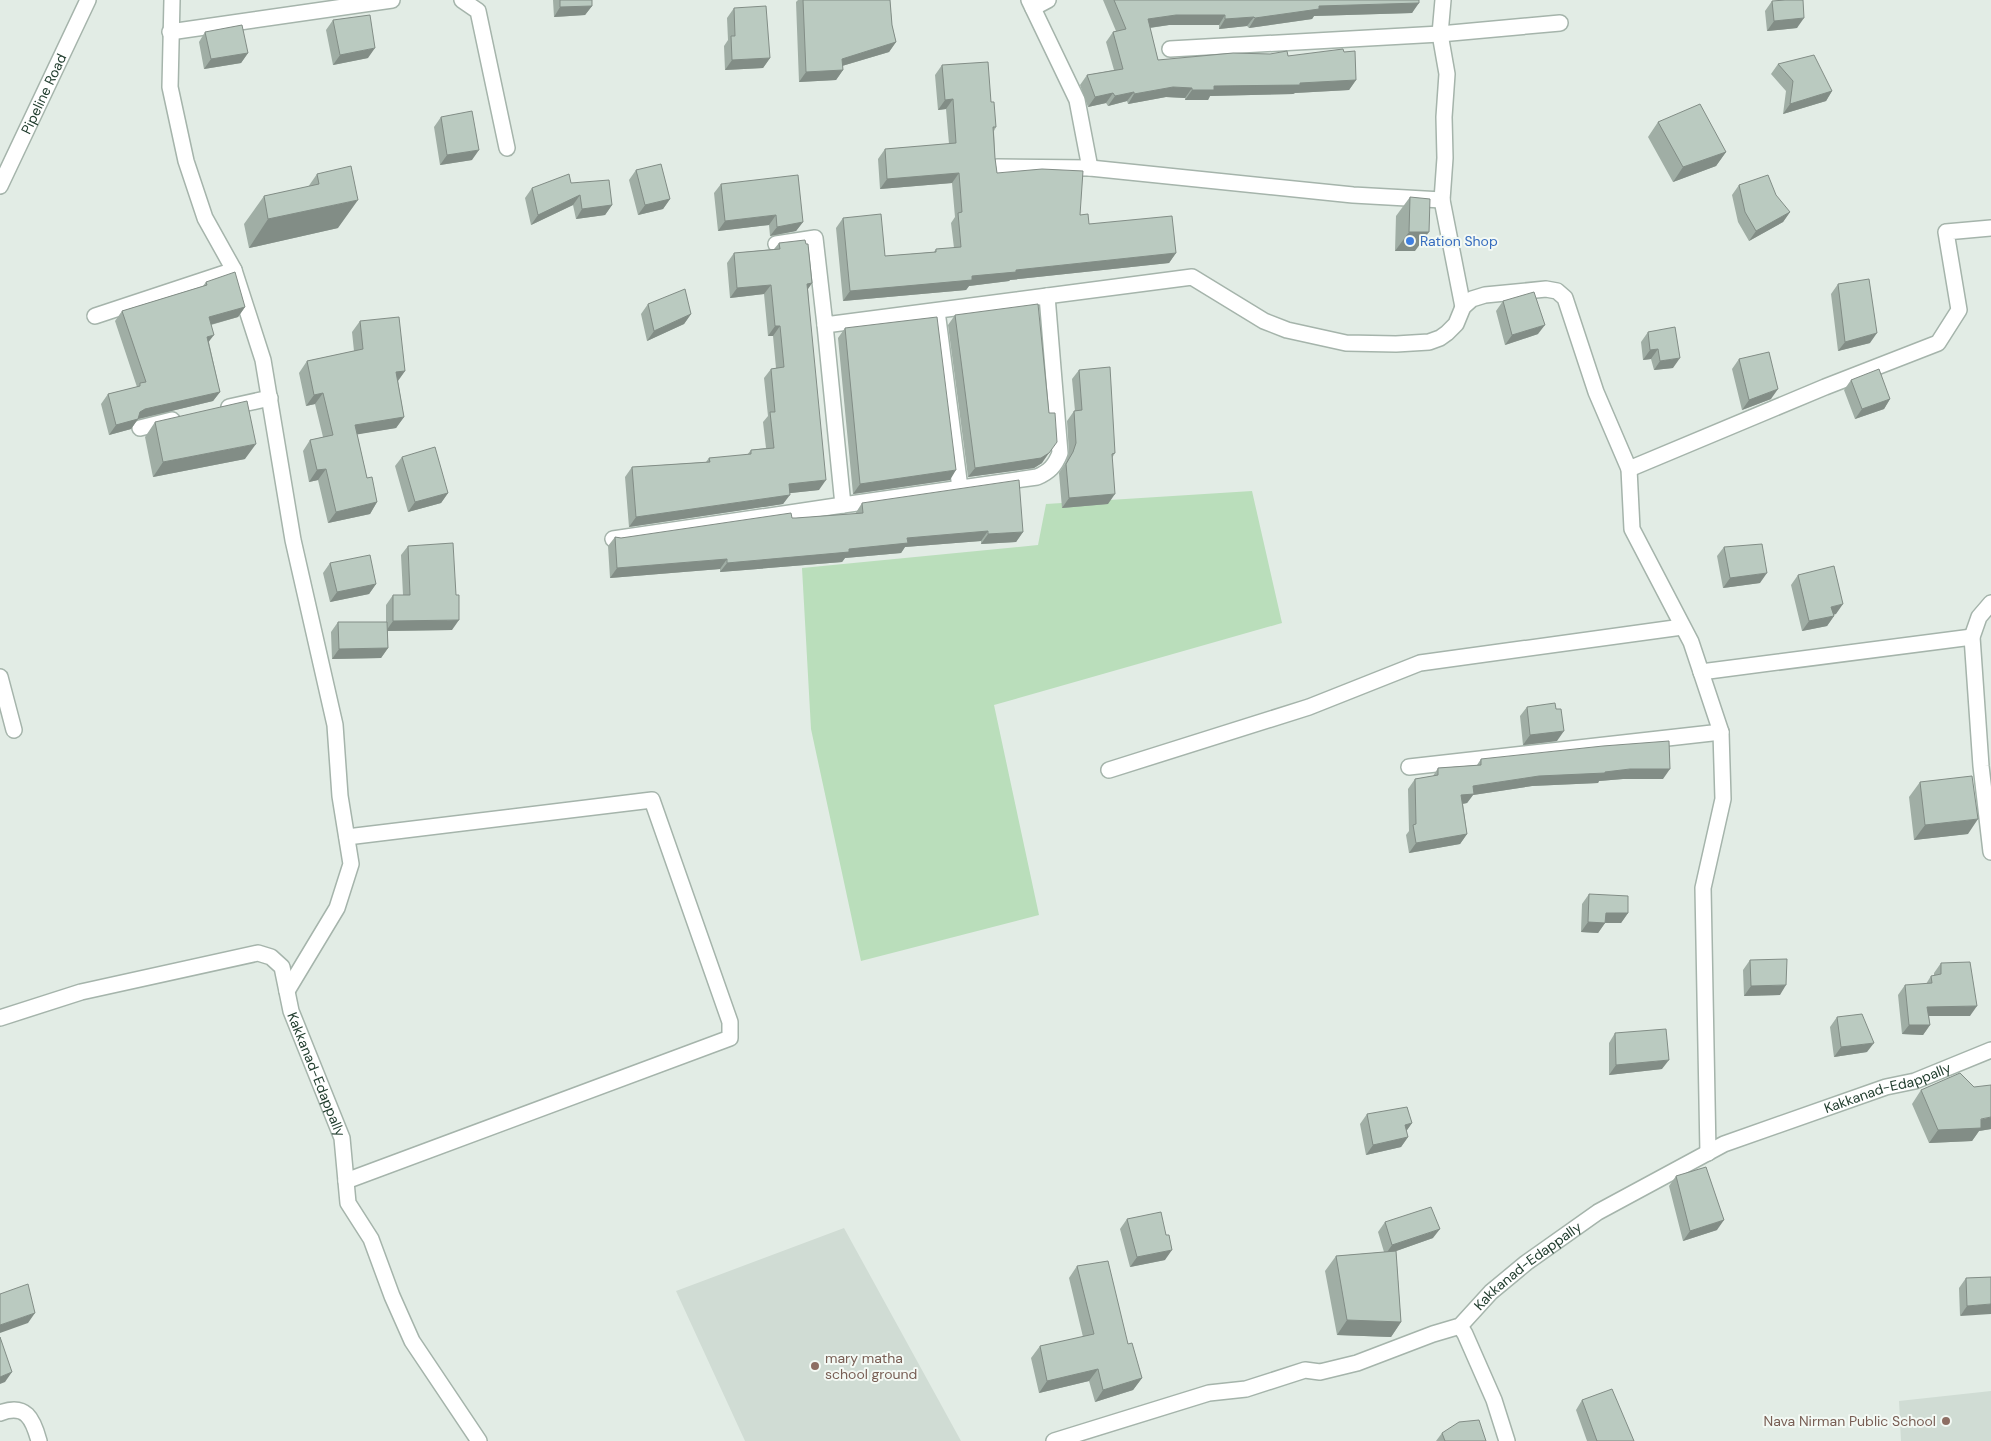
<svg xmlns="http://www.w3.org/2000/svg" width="1991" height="1441" font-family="'DM Sans',sans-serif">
  <rect width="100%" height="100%" fill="#e2ece5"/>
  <path fill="#d0dcd4" d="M844,1228L961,1441H745L676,1291Z
    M1991,1391V1441H1901L1899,1401Z"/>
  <path fill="#badebb" d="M1252,491L1282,623L994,705L1039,915L861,961L811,729L802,568L1038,545L1046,504Z"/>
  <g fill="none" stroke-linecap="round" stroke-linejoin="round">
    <defs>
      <g id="minor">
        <path d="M172,0L170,87L186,161L205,218L234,270L263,360L293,540L335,725L340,796L351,864L337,908L287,991"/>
        <path d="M462,0L478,11L507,148"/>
        <path d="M1029,0L1077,100L1090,168"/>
        <path d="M1033,8L1048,0"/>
        <path d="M170,32L392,0"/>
        <path d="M1170,49L1440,34L1560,23"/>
        <path d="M997,167L1090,168L1353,195L1442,200L1445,158L1444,117L1447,74L1440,34L1443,0"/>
        <path id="s1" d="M0,186L88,0"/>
        <path d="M1442,200L1463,307"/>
        <path d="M776,244L815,238L825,325L1192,277L1264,321L1287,330L1346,343L1396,344L1429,342L1440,338L1447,333L1456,324L1463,307L1472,299L1485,295L1546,289L1557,291L1565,298L1596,392L1629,469L1632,529L1691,642L1721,732L1723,799L1703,888L1708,1153"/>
        <path d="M937,311L960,488"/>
        <path d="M95,316L234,270"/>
        <path d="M825,325L843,505L1037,477C1049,472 1055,466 1060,453L1047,296"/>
        <path d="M229,407L270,398"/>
        <path d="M140,428L172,420"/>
        <path d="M1629,469L1825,387L1938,343L1959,310L1946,232L1991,228"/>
        <path d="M613,539L843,505"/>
        <path d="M1991,603L1979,617L1972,637L1981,766L1991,852"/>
        <path d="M1701,672L1972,637"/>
        <path d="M0,677L14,730"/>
        <path d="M1409,767L1721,732"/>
        <path d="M1109,770L1309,707L1420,663L1682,627"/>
        <path id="s2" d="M0,1018L81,992L258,953L271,957L282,967L291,1011L342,1138L348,1203L371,1239L392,1296L412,1341L479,1441"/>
        <path d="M346,1181L730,1038V1022L652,800L347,837"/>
        <path d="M1460,1326L1465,1334L1494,1400L1507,1441"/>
        <path d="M0,1413C26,1403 33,1419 39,1441"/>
        <path id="s3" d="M1054,1441L1209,1393L1246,1389L1305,1370L1320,1372L1357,1363L1433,1334L1460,1326L1491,1292L1526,1263L1598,1212L1724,1144L1886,1087L1915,1081L1991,1050"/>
      </g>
    </defs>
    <use href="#minor" stroke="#a5b4ab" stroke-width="18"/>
    <use href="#minor" stroke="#fff" stroke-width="15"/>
  </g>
  <path fill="#a0aea5" d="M553,0H592V6L585,15L554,17Z
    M798,0H890L892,25L896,42L889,52L842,66L843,70L836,80L799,82L796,2Z
    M1103,0H1419L1412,13L1314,16L1312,19L1249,28L1247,26L1219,29V25H1169L1150,28L1158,60L1288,56L1344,52L1356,80L1349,90L1295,93L1293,94L1210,96L1208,100H1185V98L1166,97L1128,104L1127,101L1108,106L1106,103L1088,107L1080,85L1087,75L1114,70L1106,42L1113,32L1116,31Z
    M1778,0H1803L1797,28L1767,31L1765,11L1772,1H1778Z
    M734,8L770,58L763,68L725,70L724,46L728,40L727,18Z
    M333,20L368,58L333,65L326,30Z
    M205,32L248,53L241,63L204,69L199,42Z
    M1778,64L1832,91L1826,101L1783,114L1786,91L1771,74Z
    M942,65L991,102L996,127L994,131L995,158L997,173L1080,215L1089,224L1176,253L1169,263L1010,280L1009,281L969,286L966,290L843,301L836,228L843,218L885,256L934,252L936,249L954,248L951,223L955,217L952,183L880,189L878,159L885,149L949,144L946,109L938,110L935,75Z
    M441,117L472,160L440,165L434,127Z
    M1658,122L1726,152L1716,166L1673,182L1648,137Z
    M636,170L670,199L663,209L638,215L629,180Z
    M317,174L338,228L249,248L244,224L264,196L308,187Z
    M571,183L612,205L605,215L576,219L573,205L531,225L525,198L532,188Z
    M721,184L803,222L796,231L770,236L769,225L718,231L714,193Z
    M1739,185L1790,212L1783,222L1749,241L1738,222L1732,195Z
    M1410,197L1415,251H1395L1396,216Z
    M779,243L812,283L808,289L819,490L790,493L783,504L629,527L625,477L632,467L706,462L709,458L747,455L751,450L766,448L763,422L768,416L764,378L771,369L776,368L773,336H768L764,294L730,298L727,263L734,253L774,249Z
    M206,282L245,307L238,317L211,325L209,342L220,392L213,401L138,419L131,429L109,435L101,404L108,394L137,387L115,321L122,311L203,286Z
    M1838,284L1870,343L1838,351L1831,294Z
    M1503,301L1538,334L1505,345L1496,311Z
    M648,304L691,314L684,324L647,341L641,314Z
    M955,315L1049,413L1042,463L1034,468L968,477L948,325Z
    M360,321L405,371L398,381L404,417L396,428L357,434L367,478L377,502L370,514L328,523L318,480L309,482L303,451L310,440L323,437L315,404L306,406L299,373L307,361L354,351L352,332Z
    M845,328L950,480L853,494L838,338Z
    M1648,332L1673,368L1654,370L1651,359L1643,360L1641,342Z
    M1739,359L1771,399L1742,410L1732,369Z
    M1079,370L1115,453L1112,458L1108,504L1062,508L1059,473L1066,462L1069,453L1067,421L1074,411H1075L1072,379Z
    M1851,380L1890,399L1884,409L1855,419L1844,390Z
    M155,422L245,459L153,477L145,437Z
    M402,457L448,493L441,503L408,512L395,466Z
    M862,503L1023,532L1016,542L981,544V541L905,547L901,553L845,558L842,562L720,572V569L610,578L608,546L615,537L621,538L792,518H796L855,514Z
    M408,546L452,630L388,631V648L381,658L332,659L331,632L338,622H386V605L393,595H403L401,555Z
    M1724,547L1760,583L1723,588L1717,556Z
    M330,563L376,584L369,594L330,602L323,573Z
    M1798,575L1836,614L1833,615L1834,616L1827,626L1802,631L1791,585Z
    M1527,707L1556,709L1557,741L1523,745L1520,716Z
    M1481,759L1663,779H1623L1599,781L1598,783L1532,786L1473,795L1467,803L1463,804L1467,834L1460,844L1409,853L1406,835L1409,831L1408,789L1415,779L1433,776L1438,768L1477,765Z
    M1920,782L1968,834L1914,840L1909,797Z
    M1589,894L1628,913L1621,923H1605L1598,933L1581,932L1582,904Z
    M1750,960L1780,995L1744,996L1743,970Z
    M1941,963L1970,1016H1929L1930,1025L1923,1035L1902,1034L1898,995L1905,985L1926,984L1931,976H1934V973Z
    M1837,1017L1867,1052L1834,1057L1830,1027Z
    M1615,1033L1662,1069L1609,1075V1043Z
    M1921,1090L1991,1129L1979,1131L1972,1141L1929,1143L1912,1104Z
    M1367,1114L1412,1123L1406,1131L1408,1137L1401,1147L1366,1155L1360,1124Z
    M1676,1176L1717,1230L1683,1241L1669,1186Z
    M1127,1219L1166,1235L1165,1260L1130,1267L1120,1229Z
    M1385,1222L1433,1238L1396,1251L1401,1322L1391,1337L1337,1335L1325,1271L1336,1256L1384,1252L1378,1232Z
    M1077,1266L1128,1344L1142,1378L1133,1390L1095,1402L1089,1381L1039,1393L1031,1358L1040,1346L1083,1337L1069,1278Z
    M1991,1277L1960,1316L1959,1288L1966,1278Z
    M1582,1400L1634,1441H1587L1576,1410Z
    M1442,1433L1486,1441H1436Z"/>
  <path fill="#828d86" d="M1419,3L1412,13L1314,16L1312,19L1249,28L1255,18L1319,6Z
    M592,6L585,15L554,17L560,7Z
    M1176,15H1225L1219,25H1169L1141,29L1148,19Z
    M1254,17L1247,26L1219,29L1225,19Z
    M1804,18L1797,28L1767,31L1774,21Z
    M896,42L889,52L835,68L842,59Z
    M375,48L368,58L333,65L340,55Z
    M248,53L241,63L204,69L211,59Z
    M770,58L763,68L725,70L732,60Z
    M843,70L836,80L799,82L806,72Z
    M1356,80L1349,90L1295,93L1293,94L1210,96L1208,100H1185L1192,90L1214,86L1300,83Z
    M1173,87L1192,88L1185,98L1166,97L1128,104L1134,94Z
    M1832,91L1826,101L1783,114L1790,104Z
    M1134,92L1127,101L1108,106L1115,96Z
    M1113,93L1106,103L1088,107L1095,97Z
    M953,99L946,109L938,110L945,100Z
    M479,150L472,160L440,165L447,155Z
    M1726,152L1716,166L1673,182L1683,167Z
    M959,173L952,183L880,189L887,179Z
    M580,195L573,205L531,225L538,215Z
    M670,199L663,209L638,215L645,205Z
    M358,200L338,228L249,248L268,219Z
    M612,205L605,215L576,219L582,209Z
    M1790,212L1783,222L1749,241L1756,231Z
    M776,215L769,225L718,231L725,221Z
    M803,222L796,231L770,236L777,227Z
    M1409,232H1429L1415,251H1395Z
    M1176,253L1169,263L1010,280L1009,281L969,286L966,290L843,301L850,291L1016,270Z
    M812,283L805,293L807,284Z
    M771,285L764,294L730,298L737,288Z
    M245,307L238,317L202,327L209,317Z
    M691,314L684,324L647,341L654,331Z
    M1545,325L1538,334L1505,345L1512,335Z
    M775,326H780L773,336H768Z
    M1877,333L1870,343L1838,351L1845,342Z
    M214,335L207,344V337Z
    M1658,349L1651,359L1643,360L1650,350Z
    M1680,358L1673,368L1654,370L1660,361Z
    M405,371L397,382L396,372Z
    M1778,389L1771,399L1742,410L1749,400Z
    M220,392L213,401L138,419L131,429L109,435L116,425L145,409Z
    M323,393L315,404L306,406L314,395Z
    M1890,399L1884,409L1855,419L1862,409Z
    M404,417L396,428L348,436L355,425Z
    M256,444L245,459L153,477L163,462Z
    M1049,453L1042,463L1034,468L968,477L975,468Z
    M326,469L318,480L309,482L317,470Z
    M956,470L950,480L853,494L860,484Z
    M826,480L819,490L782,494L789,484Z
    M448,493L441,503L408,512L415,502Z
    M1115,494L1108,504L1062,508L1069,498Z
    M790,495L783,504L629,527L636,517Z
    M377,502L370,514L328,523L336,512Z
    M988,531L981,541L905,547L901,553L845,558L842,562L720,572L727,563L849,549L907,538Z
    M1023,532L1016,542L981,544L988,534Z
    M727,559L720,569L610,578L617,568Z
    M1767,573L1760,583L1723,588L1730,578Z
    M376,584L369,594L330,602L337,592Z
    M1843,604L1836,614L1824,617L1831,607Z
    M1834,616L1827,626L1802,631L1809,621Z
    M459,620L452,630L386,631L393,621Z
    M388,648L381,658L332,659L339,649Z
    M1564,731L1557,741L1523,745L1530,735Z
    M1630,769H1670L1663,779H1623L1599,781L1598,783L1532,786L1473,795L1467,803L1454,805L1461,795L1473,786L1539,776Z
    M1978,819L1968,834L1914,840L1925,825Z
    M1467,834L1460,844L1409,853L1416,843Z
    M1606,913H1628L1621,923H1605L1598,933L1581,932L1588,922Z
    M1786,985L1780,995L1744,996L1751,986Z
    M1977,1006L1970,1016H1920L1927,1007Z
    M1909,1025H1930L1923,1035L1902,1034Z
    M1874,1043L1867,1052L1834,1057L1841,1047Z
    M1669,1060L1662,1069L1609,1075L1616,1065Z
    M1991,1117V1129L1979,1131L1972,1141L1929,1143L1938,1130Z
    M1412,1123L1405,1133V1125Z
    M1408,1137L1401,1147L1366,1155L1373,1145Z
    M1724,1220L1717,1230L1683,1241L1690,1231Z
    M1440,1229L1433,1238L1385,1255L1392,1245Z
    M1172,1250L1165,1260L1130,1267L1137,1257Z
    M1991,1304V1314L1960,1316L1967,1306Z
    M35,1313L28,1323L0,1333V1325Z
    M1347,1320L1401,1322L1391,1337L1337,1335Z
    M1098,1369L1089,1381L1039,1393L1047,1381Z
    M12,1372L5,1382L0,1384V1377Z
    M1142,1378L1133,1390L1095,1402L1103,1390Z"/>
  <path fill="#bacac0" stroke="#828d86" d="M560,0H592V6L560,7Z
    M803,0H890L892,25L896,42L842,59L843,70L806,72Z
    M1114,0H1419V3L1319,6V9L1255,18L1254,17L1225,19V15H1176L1148,19L1158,60L1233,53L1270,54L1287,51L1288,56L1343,49L1344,52L1355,51L1356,80L1300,83V85L1214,86V90H1192V88L1173,87L1134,94V92L1115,96L1113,93L1095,97L1087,75L1123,69L1113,32L1126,29Z
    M1785,0H1803L1804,18L1774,21L1772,1Z
    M766,6L770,58L732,60L731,36H735L734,8Z
    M370,15L375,48L340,55L333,20Z
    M242,25L248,53L211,59L205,32Z
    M1814,55L1832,91L1790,104L1793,81L1778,64Z
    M988,62L991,102H994L996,127H993L995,158L997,173L1042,169L1083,171L1080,215L1088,214L1089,224L1172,216L1176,253L1016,270V272L972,276V280L850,291L843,218L881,214L885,256L936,252V249L961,247L958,213L962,212L959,173L887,179L885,149L956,143L953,99L945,100L942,65Z
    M1700,104L1726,152L1683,167L1658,122Z
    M472,111L479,150L447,155L441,117Z
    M661,164L670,199L645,205L636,170Z
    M351,166L358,200L268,219L264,196L319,184L317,174Z
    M569,174L571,183L609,180L612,205L582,209L580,195L538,215L532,188Z
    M798,175L803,222L777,227L776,215L725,221L721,184Z
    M1768,175L1776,195L1790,212L1756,231L1745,212L1739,185Z
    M1410,197L1430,199L1429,232H1409Z
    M805,240L806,244H808L812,283L807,284L826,480L789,484L790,495L636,517L632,467L710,462L709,458L751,454V450L774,448L770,412H775L771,369L784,367L780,326H775L771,285L737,288L734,253L780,249L779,243Z
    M235,272L245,307L209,317L214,335L207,337L220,392L145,409L140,412L138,419L116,425L108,394L140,386V383L146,382L122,311L207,285L206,282Z
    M1869,279L1877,333L1845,342L1838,284Z
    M685,289L691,314L654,331L648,304Z
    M1534,292L1545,325L1512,335L1503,301Z
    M1038,304L1049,413H1055L1057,442L1049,453L1041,458L975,468L955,315Z
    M399,317L405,371L396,372L404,417L355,425L367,478L372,477L377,502L336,512L326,469L317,470L310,440L333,435L323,393L314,395L307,361L363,349L360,321Z
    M937,317L956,470L860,484L845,328Z
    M1675,327L1680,358L1660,361L1658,349L1650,350L1648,332Z
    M1769,352L1778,389L1749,400L1739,359Z
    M1110,367L1115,453L1112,454L1115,494L1069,498L1066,464L1073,452L1076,443L1074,411L1082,410L1079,370Z
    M1879,369L1890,399L1862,409L1851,380Z
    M247,401L256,444L163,462L155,422Z
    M435,447L448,493L415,502L402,457Z
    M1019,480L1023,532L988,534V531L907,538L908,543L849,549V552L727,563V559L617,568L615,537L621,538L791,513L792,518H796L863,513L862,503Z
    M453,543L456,595H459V620L393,621V595H410L408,546Z
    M1762,544L1767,573L1730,578L1724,547Z
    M370,555L376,584L337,592L330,563Z
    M1834,566L1843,604L1831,607L1834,616L1809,621L1798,575Z
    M338,622H387L388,648L339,649Z
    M1555,703L1556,709H1561L1564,731L1530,735L1527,707Z
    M1669,741L1670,769H1630L1605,772V773L1539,776L1473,786L1474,794L1461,795L1467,834L1416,843L1413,825L1416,824L1415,779L1438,775V768L1481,765V759L1603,746Z
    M1972,776L1978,819L1925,825L1920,782Z
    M1589,894L1628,896V913H1606L1605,923L1588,922Z
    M1787,959L1786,985L1751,986L1750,960Z
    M1970,962L1977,1006L1927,1007L1930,1025H1909L1905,985L1932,983L1931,976L1941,974V963Z
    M1862,1014L1874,1043L1841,1047L1837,1017Z
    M1666,1029L1669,1060L1616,1065L1615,1033Z
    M1960,1073L1974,1087L1991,1085V1117L1981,1119V1128L1938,1130L1921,1090Z
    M1407,1107L1412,1123L1405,1125L1408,1137L1373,1145L1367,1114Z
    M1706,1167L1724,1220L1690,1231L1676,1176Z
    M1431,1207L1440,1229L1392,1245L1385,1222Z
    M1161,1212L1166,1235H1169L1172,1250L1137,1257L1127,1219Z
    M1396,1251L1401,1322L1347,1320L1336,1256Z
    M1108,1261L1128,1344L1132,1343L1142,1378L1103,1390L1098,1369L1047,1381L1040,1346L1094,1334L1077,1266Z
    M1991,1277V1304L1967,1306L1966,1278Z
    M28,1284L35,1313L0,1325V1294Z
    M0,1337L12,1372L0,1377Z
    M1612,1389L1634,1441H1597L1582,1400Z
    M1479,1420L1486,1441H1445L1442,1433L1459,1422Z"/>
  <circle fill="#3f7fe0" stroke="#f3f9f4" stroke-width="2" cx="1410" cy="241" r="5"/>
  <g fill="#8d6e63" stroke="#f3f9f4" stroke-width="2">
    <circle cx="815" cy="1366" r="5"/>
    <circle cx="1946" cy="1421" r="5"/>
  </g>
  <g text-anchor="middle" stroke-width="4" stroke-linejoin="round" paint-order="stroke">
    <g font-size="14" fill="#223e2f" stroke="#f3f9f4">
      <text dy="5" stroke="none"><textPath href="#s1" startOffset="102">Pipeline Road</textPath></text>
      <text dy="5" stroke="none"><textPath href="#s2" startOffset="408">Kakkanad-Edappally</textPath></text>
      <text dy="5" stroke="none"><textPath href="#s3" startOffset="920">Kakkanad-Edappally</textPath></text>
      <text dy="5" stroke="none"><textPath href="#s3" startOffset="515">Kakkanad-Edappally</textPath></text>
    </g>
    <g font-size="14" fill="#366cbe" stroke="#f3f9f4" text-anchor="start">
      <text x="1420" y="246">Ration Shop</text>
    </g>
    <g font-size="14" fill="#785e54" stroke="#f3f9f4" text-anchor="start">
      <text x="825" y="1363">mary matha<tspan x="825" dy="16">school ground</tspan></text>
      <text x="1936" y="1426" text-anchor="end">Nava Nirman Public School</text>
    </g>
  </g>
</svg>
